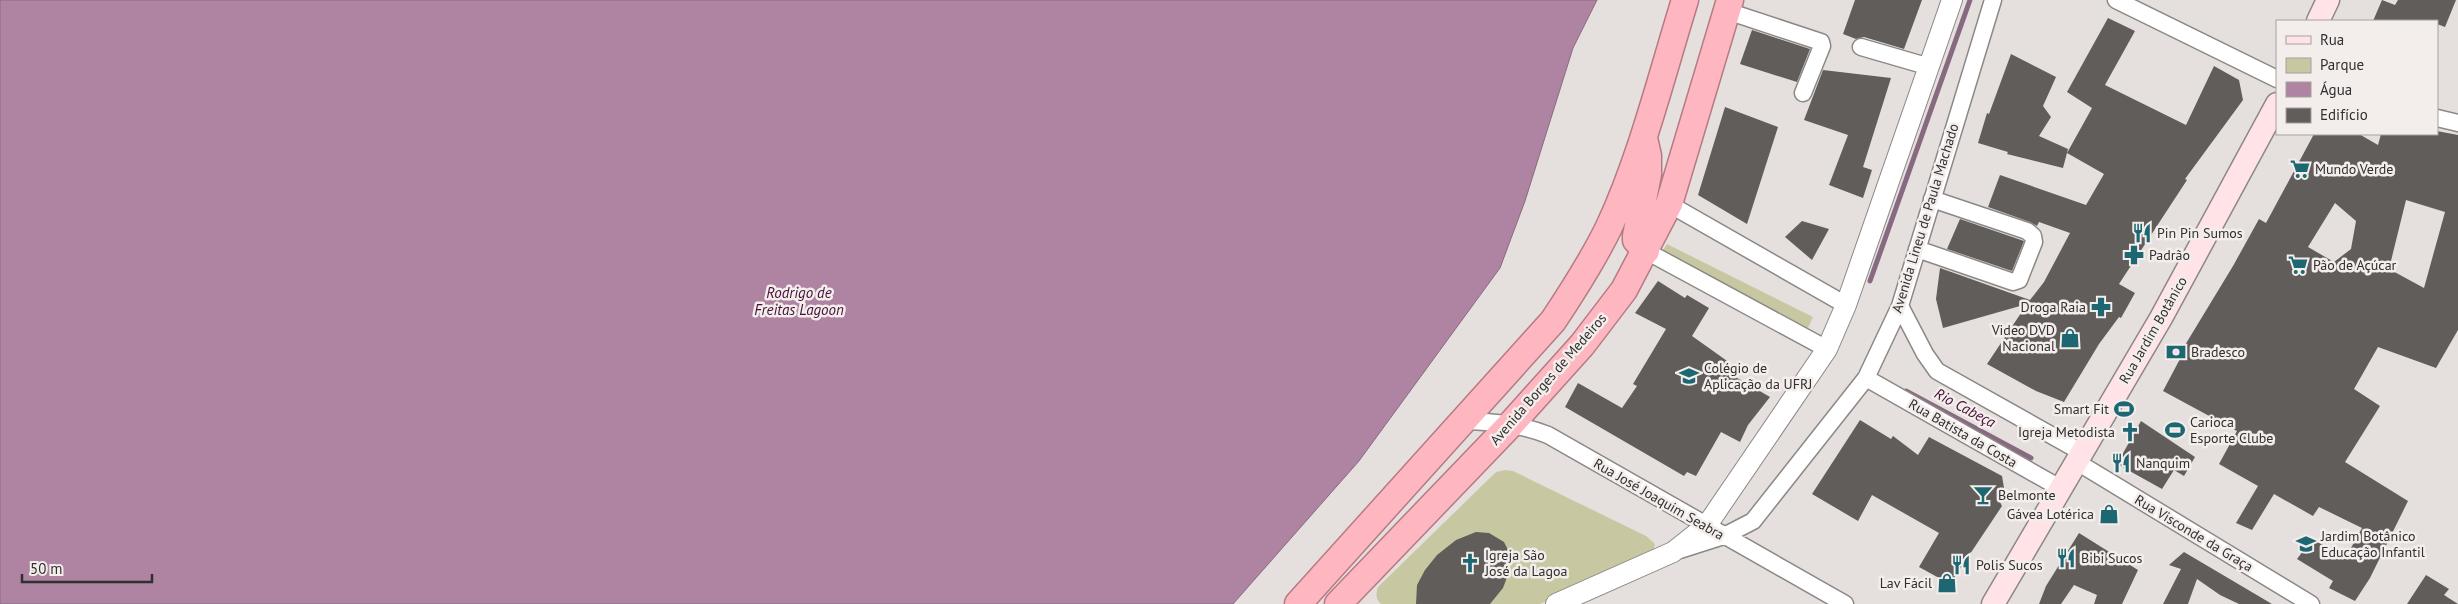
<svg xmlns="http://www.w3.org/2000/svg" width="2458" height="604" font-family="'PT Sans',sans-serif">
  <rect width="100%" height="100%" fill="#e5e0de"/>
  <path fill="#c7c8a1" d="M1667,244L1813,317L1804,337L1658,258Z
    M1505,470L1513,471L1646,536L1655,544L1653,552L1540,604H1381C1375,599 1376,593 1378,587L1496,472Z"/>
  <path fill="#ae84a2" stroke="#886a80" d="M0,0H1597L1573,48L1525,201L1500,268L1359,461L1233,604H0Z"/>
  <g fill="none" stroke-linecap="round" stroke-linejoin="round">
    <path stroke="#886a80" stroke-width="5" d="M1870,281L1970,0
      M1906,391L2031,458"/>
  </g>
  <path fill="#605d5a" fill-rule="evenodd" d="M1855,0H1922L1904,49L1864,37L1856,39L1843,34Z
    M2382,0L2395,5L2398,0H2456L2445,27L2437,24V21H2373Z
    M2108,18L2135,31L2105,85L2186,125L2214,66L2239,80L2243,100L2185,179L2187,180L2119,284L2135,293L2121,318L2119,317L2099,344L2064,402L2036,391L1987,364L2027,304L1943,328L1936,299L1940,268L2030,300L2044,282L2070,233L2039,222L2037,226L2030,222L1988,207L2000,175L2086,205L2104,174L2067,153L2092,108L2067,92Z
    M1752,30L1810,49L1797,82L1740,64Z
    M2011,54L2056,77L2043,106L2051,117L2039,136L2068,149L2063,168L2007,154L2008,152L1978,143L1987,113L1989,114Z
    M1823,70L1891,78L1863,167L1872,170L1863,198L1829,185L1848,135L1804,120Z
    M1725,107L1778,127L1747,224L1698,195Z
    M2437,131L2458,135V330L2436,368L2378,347L2354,389L2380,406L2345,462L2408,501L2370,578L2355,601L2329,588L2333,581L2297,559L2312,539L2346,557L2362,528L2319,507L2313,516L2274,494L2252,530L2236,523L2258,486L2219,464L2237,431L2163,391L2181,357L2179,355L2233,266L2259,219L2266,223L2314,134H2359L2378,145L2381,134H2437ZM2406,200L2445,212L2424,288L2389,269ZM2335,203L2356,221L2351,249L2334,262L2308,247Z
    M1960,219L2024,241L2012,271L1947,249Z
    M1802,221L1829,229L1812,260L1785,237Z
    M1658,281L1685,298L1687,295L1709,308L1692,336L1730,363L1725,371L1770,397L1748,425L1740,442L1721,432L1696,476L1687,472L1684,476L1565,407L1578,383L1622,408L1637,386L1633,384L1666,329L1635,313Z
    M1860,420L1891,439L1893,436L1918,455L1929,437L2002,476L2005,494L1999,500L2002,506L1950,584L1919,567L1939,533L1872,495L1858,521L1812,494Z
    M2141,421L2195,457L2184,476L2174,470L2162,489L2117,464Z
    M1476,532L1489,533L1504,542L1511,556L1509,572L1503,588L1490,604H1416L1417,585L1425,570L1437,555L1456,540Z
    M2079,533L2138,570L2122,604H2094L2097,595L2074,585L2061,604H2039L2046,586Z
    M2184,552L2272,604H2239L2220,595L2197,579L2188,604H2163L2181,569L2169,565Z
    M2426,575L2449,589L2444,595L2458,604H2407Z"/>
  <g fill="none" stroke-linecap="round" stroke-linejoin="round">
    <defs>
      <path id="minor" d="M2116,0L2277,79
        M1727,11L1821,42L1822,46L1803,93
        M1861,47L1930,67
        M2437,118L2458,123
        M1669,204L1846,305
        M1917,249L2013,282L2019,280L2034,242L2033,236L2027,231L1932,199
        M1646,251L1827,349
        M1900,306L1925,354L1937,371L2083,453
        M1866,378L2060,488
        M1465,421C1494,422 1521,424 1548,435L1845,604
        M2077,462L2311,604
        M1680,550L1724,536L1753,521L1866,378L1900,306L1993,0"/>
      <path id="tertiary" d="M1556,604L1673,552L1707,525L1827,349L1846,305L1952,0"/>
      <path id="secondary" d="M2318,21L2328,0
        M1993,604L2161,318L2277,104"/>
      <path id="trunk" d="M1644,138L1648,156V174L1636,236V240L1646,251
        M1298,604L1553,321C1573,291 1593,260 1609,227C1642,156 1662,74 1685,0
        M1338,604L1511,424L1582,345L1624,290L1669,204L1730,0"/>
    </defs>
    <use href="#minor" stroke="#8c8886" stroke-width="19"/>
    <use href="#tertiary" stroke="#8c8886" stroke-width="22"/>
    <use href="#secondary" stroke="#8c8886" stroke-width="25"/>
    <use href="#trunk" stroke="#b67a83" stroke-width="29"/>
    <use href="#minor" stroke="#fff" stroke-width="16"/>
    <use href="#tertiary" stroke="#fff" stroke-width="20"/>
    <use href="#secondary" stroke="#ffe3e7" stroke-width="22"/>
    <use href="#trunk" stroke="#feb6c0" stroke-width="26"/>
  </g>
  <defs>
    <symbol id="supermarket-bare" viewBox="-9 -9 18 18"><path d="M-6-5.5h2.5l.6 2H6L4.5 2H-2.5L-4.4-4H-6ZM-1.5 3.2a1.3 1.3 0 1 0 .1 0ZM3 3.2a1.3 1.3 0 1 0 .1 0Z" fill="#1d6772" stroke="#f3edeb" stroke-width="2.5" paint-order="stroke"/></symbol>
    <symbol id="restaurant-bare" viewBox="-9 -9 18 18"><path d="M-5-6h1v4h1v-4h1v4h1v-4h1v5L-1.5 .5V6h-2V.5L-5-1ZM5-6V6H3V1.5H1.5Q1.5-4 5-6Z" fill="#1d6772" stroke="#f3edeb" stroke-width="2.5" paint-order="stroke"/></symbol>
    <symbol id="pharmacy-bare" viewBox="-9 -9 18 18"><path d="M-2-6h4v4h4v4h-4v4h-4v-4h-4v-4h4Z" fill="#1d6772" stroke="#f3edeb" stroke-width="2.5" paint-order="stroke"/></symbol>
    <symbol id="shop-bare" viewBox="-9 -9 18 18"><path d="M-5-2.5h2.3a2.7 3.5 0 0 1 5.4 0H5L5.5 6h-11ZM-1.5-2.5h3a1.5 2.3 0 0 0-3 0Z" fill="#1d6772" stroke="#f3edeb" stroke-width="2.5" paint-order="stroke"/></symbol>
    <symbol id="bank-bare" viewBox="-9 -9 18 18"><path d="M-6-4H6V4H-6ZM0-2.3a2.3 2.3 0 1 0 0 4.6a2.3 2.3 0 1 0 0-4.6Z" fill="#1d6772" stroke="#f3edeb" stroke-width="2.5" paint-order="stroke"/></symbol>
    <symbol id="school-bare" viewBox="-9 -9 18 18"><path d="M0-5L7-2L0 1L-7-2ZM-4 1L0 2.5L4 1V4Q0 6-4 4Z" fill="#1d6772" stroke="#f3edeb" stroke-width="2.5" paint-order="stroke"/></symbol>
    <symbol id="stadium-bare" viewBox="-9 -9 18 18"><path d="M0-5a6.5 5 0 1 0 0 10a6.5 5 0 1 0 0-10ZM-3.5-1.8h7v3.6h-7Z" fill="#1d6772" stroke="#f3edeb" stroke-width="2.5" paint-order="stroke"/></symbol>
    <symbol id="church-bare" viewBox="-9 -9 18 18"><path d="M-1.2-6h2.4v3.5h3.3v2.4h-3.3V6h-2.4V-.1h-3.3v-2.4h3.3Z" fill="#1d6772" stroke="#f3edeb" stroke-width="2.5" paint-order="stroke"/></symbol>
    <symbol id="bar-bare" viewBox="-9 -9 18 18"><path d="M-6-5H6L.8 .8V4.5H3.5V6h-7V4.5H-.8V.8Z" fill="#1d6772" stroke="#f3edeb" stroke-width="2.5" paint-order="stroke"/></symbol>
  </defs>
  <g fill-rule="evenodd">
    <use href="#supermarket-bare" x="2286" y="155" width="28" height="28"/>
    <use href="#restaurant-bare" x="2128" y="219" width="28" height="28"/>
    <use href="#pharmacy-bare" x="2120" y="241" width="28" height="28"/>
    <use href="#supermarket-bare" x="2284" y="251" width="28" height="28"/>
    <use href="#pharmacy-bare" x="2087" y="293" width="28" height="28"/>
    <use href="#shop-bare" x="2056" y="324" width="28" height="28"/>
    <use href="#bank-bare" x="2162" y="338" width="28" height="28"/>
    <use href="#school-bare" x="1675" y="362" width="28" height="28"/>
    <use href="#stadium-bare" x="2110" y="395" width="28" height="28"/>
    <use href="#stadium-bare" x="2161" y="416" width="28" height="28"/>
    <use href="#church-bare" x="2116" y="418" width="28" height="28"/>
    <use href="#restaurant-bare" x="2107" y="449" width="28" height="28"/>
    <use href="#bar-bare" x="1969" y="481" width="28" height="28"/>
    <use href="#shop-bare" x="2095" y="500" width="28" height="28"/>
    <use href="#school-bare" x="2292" y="530" width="28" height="28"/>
    <use href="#restaurant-bare" x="2052" y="544" width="28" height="28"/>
    <use href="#church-bare" x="1456" y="549" width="28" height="28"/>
    <use href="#restaurant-bare" x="1947" y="551" width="28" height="28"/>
    <use href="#shop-bare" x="1933" y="569" width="28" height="28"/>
  </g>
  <g text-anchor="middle" stroke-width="5" stroke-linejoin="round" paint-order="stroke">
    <g font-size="14" fill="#312f2f" stroke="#f3edeb" text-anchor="start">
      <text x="2315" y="174">Mundo Verde</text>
      <text x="2157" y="238">Pin Pin Sumos</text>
      <text x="2149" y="260">Padrão</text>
      <text x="2313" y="270">Pão de Açúcar</text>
      <text x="2086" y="312" text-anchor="end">Droga Raia</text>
      <text x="2055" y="335" text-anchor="end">Video DVD<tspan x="2055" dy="16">Nacional</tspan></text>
      <text x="2191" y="357">Bradesco</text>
      <text x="1704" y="373">Colégio de<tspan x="1704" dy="16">Aplicação da UFRJ</tspan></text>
      <text x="2109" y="414" text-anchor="end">Smart Fit</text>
      <text x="2190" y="427">Carioca<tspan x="2190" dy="16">Esporte Clube</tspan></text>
      <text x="2115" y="437" text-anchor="end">Igreja Metodista</text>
      <text x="2136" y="468">Nanquim</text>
      <text x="1998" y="500">Belmonte</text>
      <text x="2094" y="519" text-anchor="end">Gávea Lotérica</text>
      <text x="2321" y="541">Jardim Botânico<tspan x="2321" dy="16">Educação Infantil</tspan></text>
      <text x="1485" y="560">Igreja São<tspan x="1485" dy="16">José da Lagoa</tspan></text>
      <text x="2081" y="563">Bibi Sucos</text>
      <text x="1976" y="570">Polis Sucos</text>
      <text x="1932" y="588" text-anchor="end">Lav Fácil</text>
    </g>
    <g font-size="14" fill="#312f2f" stroke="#f3edeb">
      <text transform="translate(1925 218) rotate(-73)" y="5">Avenida Lineu de Paula Machado</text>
      <text transform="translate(2153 330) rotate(-60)" y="5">Rua Jardim Botânico</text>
      <text transform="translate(1548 379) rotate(-49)" y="5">Avenida Borges de Medeiros</text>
      <text transform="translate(1963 433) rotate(30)" y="5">Rua Batista da Costa</text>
      <text transform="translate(1659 499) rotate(30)" y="5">Rua José Joaquim Seabra</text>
      <text transform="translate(2194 533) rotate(31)" y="5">Rua Visconde da Graça</text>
    </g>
    <g font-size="15" font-style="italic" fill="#45113a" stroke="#f3edeb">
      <text x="799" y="298">Rodrigo de<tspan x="799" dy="17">Freitas Lagoon</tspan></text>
      <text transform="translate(1965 408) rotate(28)" y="5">Rio Cabeça</text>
    </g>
  </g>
  <rect x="2276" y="20" width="162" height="115" fill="#f3edeb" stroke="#a5a1a0"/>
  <rect x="2286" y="36" width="25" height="8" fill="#ffe3e7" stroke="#a5a1a0"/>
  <text x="2320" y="45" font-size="15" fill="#312f2f">Rua</text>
  <rect x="2286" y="58" width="25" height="15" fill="#c7c8a1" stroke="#a5a1a0"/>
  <text x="2320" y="70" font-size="15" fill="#312f2f">Parque</text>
  <rect x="2286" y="82" width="25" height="15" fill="#ae84a2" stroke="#a5a1a0"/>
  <text x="2320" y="95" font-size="15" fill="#312f2f">Água</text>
  <rect x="2286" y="108" width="25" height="15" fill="#605d5a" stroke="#a5a1a0"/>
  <text x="2320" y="120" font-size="15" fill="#312f2f">Edifício</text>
  <path d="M22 574v8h130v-8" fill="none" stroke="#312f2f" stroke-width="2.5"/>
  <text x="30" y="574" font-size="15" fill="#312f2f" stroke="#f3edeb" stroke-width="4" paint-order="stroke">50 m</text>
</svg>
